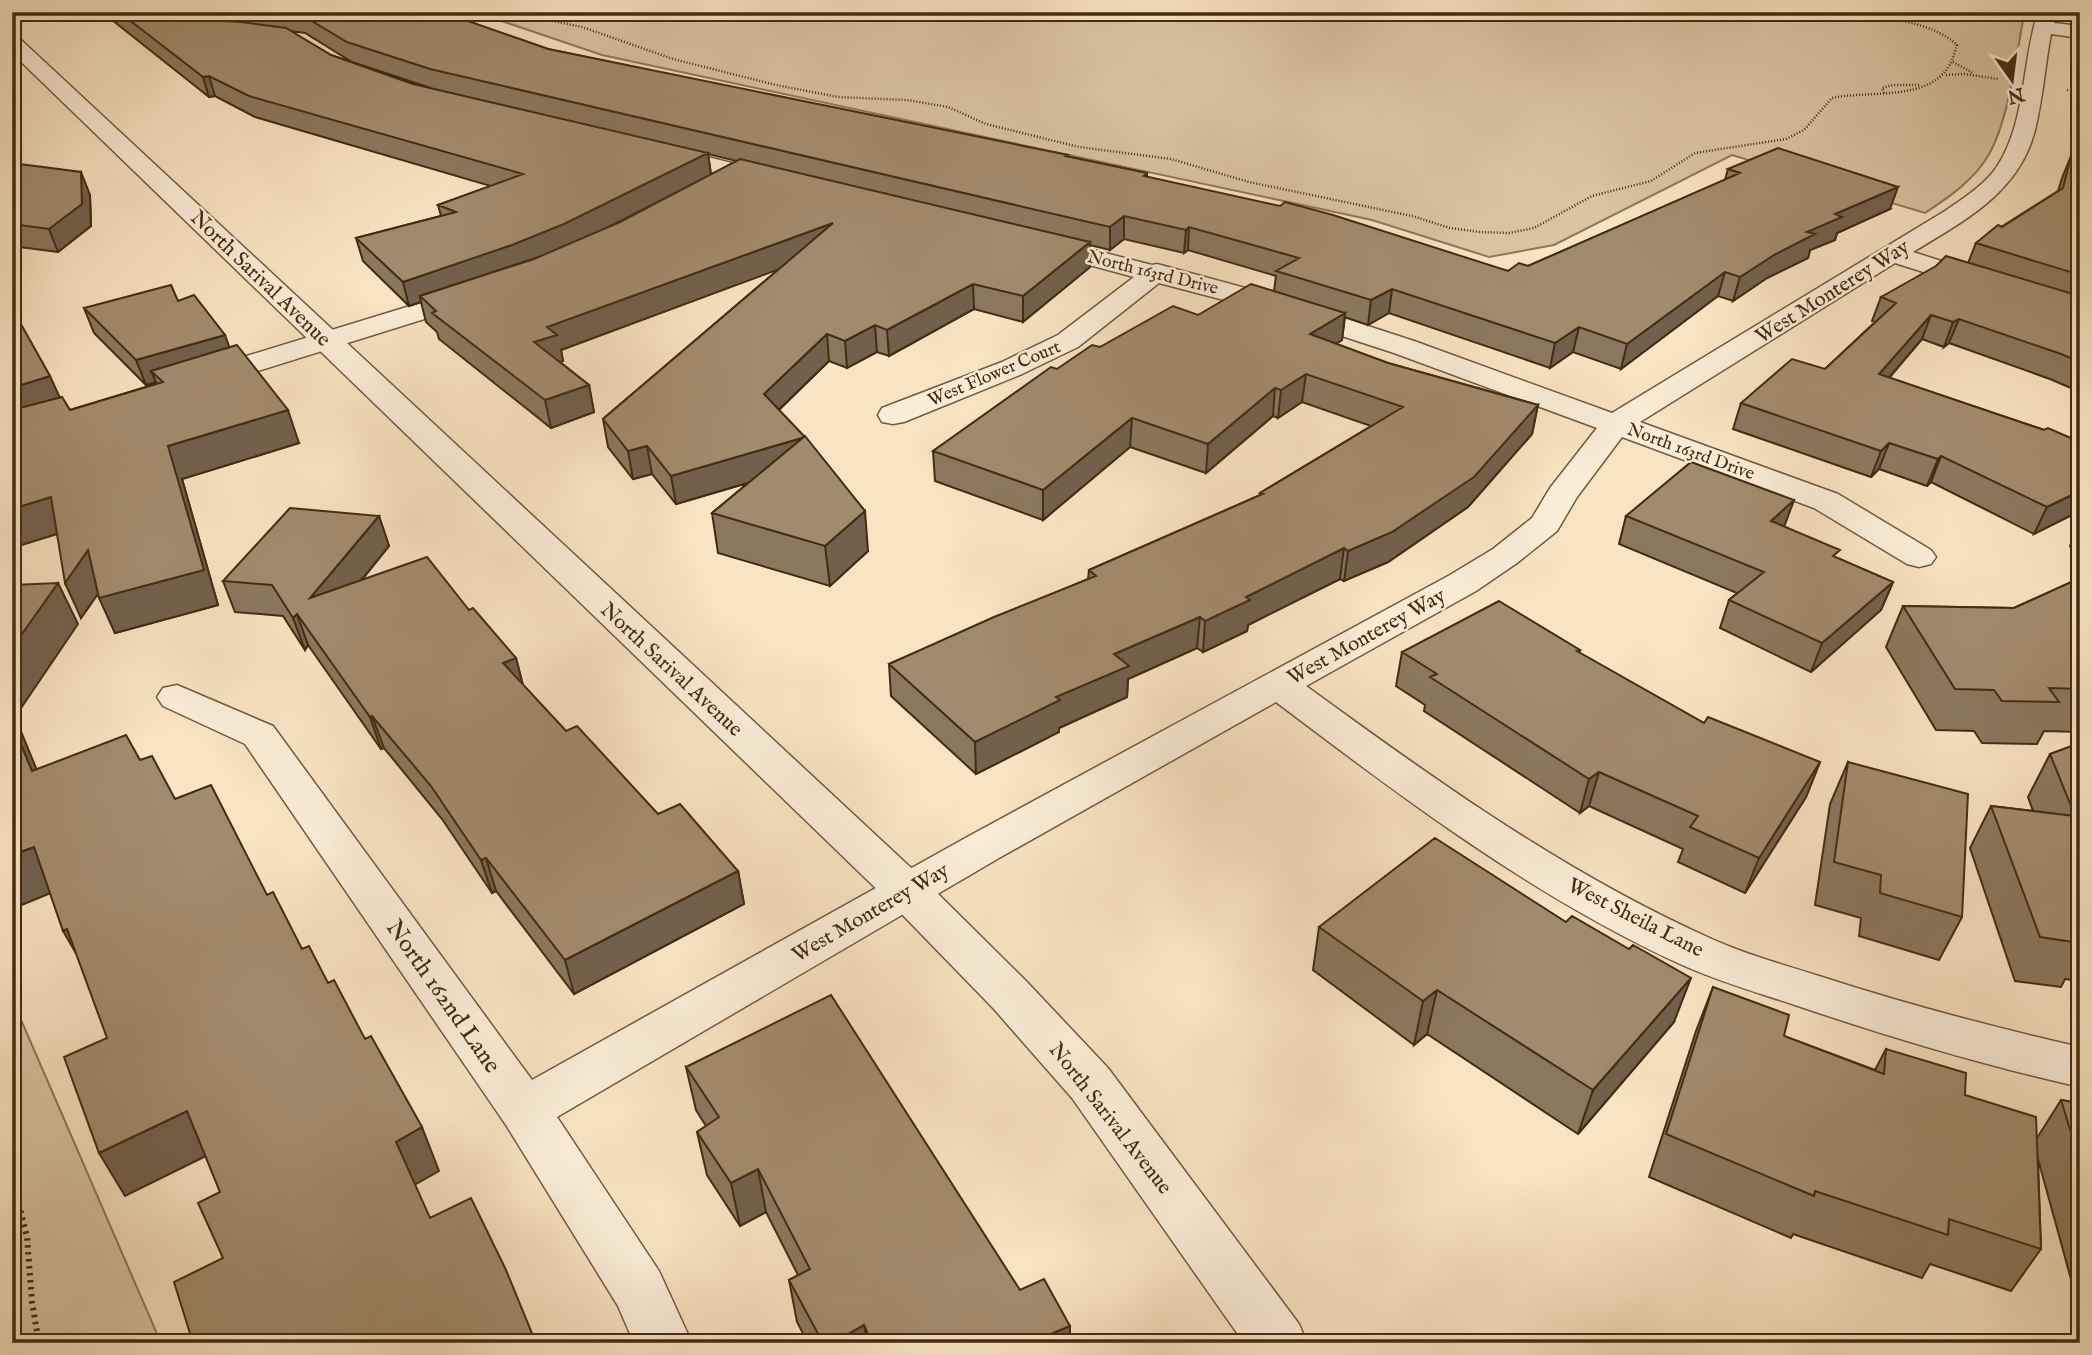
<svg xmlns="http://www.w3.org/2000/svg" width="2092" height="1355" font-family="'IM FELL English',serif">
  <rect width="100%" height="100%" fill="#f8e3c2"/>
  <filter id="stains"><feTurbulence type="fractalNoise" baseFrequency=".00286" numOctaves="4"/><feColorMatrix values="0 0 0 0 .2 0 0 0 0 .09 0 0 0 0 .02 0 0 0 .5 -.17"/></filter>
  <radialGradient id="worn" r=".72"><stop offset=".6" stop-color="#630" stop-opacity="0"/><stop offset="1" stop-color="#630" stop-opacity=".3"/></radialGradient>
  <path fill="#d9c4a4" stroke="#8e785a" stroke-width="2" d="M475,12H1969L2023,20C2016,58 2008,123 1988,156C1973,181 1949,197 1925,213L1732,155L1554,245L1489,257L1372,220L602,55Z
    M12,1015L22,1022L161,1343H12Z"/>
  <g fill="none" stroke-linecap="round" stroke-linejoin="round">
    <defs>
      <path id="minor" d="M2038,12H2057L2054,23L2080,26V38L2051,34C2045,66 2043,98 2035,130C2020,192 1964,221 1913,252L2080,305V322L1895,263L1640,422L1838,494L1931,550L1936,557L1931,564L1919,567L1907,564L1814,508L1622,437L1577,497L1557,531L1517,563L1476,591L1306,686C1435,780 1567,875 1714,940C1748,955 1784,965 1819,976C1905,1004 1992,1027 2080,1047V1087C1983,1065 1889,1037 1795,1005C1756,992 1717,981 1680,964C1534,897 1404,799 1276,702L999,858L557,1117L659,1271L692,1343H634L618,1306L506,1125L245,744L163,706L157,697L163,688L177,685L273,726L532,1080L969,836L1450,575L1493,549L1532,518L1550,488L1597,428L1394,353L1262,310L1159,283L1078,347L1022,374L904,422L893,424L882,422L878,415L882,408L1002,362L1058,335L1134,277L1030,249L1026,244L1030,239L1039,236L1152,265L1157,264L1282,298L1414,341L1612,413L1945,211C1964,198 1986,184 1998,165C2026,121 2022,61 2038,12Z
        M658,145L781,175L785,180L781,185L773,187L650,157L646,152L650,147Z
        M472,287L482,289L486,295L482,301L213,385L202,388L191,385L187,379L191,373Z"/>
      <path id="tertiary" d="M12,36L19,38L923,879L1027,982L1108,1068L1299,1324L1307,1343H1244L1072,1098L993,1008L891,903L12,53Z"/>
    </defs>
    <use href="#minor" stroke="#705a3d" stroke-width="3"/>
    <use href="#tertiary" stroke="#705a3d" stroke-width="3"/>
    <path stroke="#422c11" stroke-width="2.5" stroke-dasharray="1 2" stroke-linecap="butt" d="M511,12L582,27L673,59L776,85L838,97L907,100L948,107L986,124L1079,147L1171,159L1249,182L1412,216L1450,228L1480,232L1509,233L1534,228L1592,196L1651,181L1695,153L1786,139L1804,130L1832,98C1868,90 1927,102 1949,66C1953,60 1955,51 1957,45C1931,21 1890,20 1857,12
      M1953,62L1973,73
      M1946,75L1964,74L1999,79
      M2067,90L2080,92
      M1884,93L1882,88L1893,85H1921"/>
    <path stroke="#422c11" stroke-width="6" stroke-dasharray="2.5 4.5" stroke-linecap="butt" d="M12,1177L27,1237L32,1302L39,1343"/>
    <use href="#minor" fill="#faedd7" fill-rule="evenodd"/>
    <use href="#tertiary" fill="#faedd7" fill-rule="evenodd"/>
  </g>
  <path fill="#8a785e" stroke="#422c11" stroke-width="2" fill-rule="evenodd" d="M102,12H442L548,49L1147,173V177L1508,271L1528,266L1725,180L1728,169L1890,209L1837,233L1835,240L1810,250L1808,258L1767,278L1733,301L1718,296L1621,369L1573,352L1550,368L1389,313L1368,325L1345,317L1342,340L1336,344L1388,363L1538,405L1532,434L1468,507L1388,562L1344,581L1340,579L1248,625L1247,631L1203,652L1197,648L1128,679L1127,697L1059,728V732L976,774L891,696L889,664L1088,579L1089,570L1260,495V493L1371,426L1302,402L1278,418L1273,416L1206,473L1130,447L1043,520L935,481L933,451L1057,369L1100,347L1198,315L1274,291L1276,276L1188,250L1184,253L1124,239L1110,250L1090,245V267L1023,322L974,309L889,356L877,352L847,368L829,361L779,410L868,551L830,586L718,553L712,513L748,483L676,504L652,474L633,479L608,447L603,419L780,268L561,350L563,361L560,362L589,385L594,412L551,428L439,339L437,332L426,322L421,302L409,306L363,261L356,238L441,216L438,205L491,186L255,117L215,96L209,97ZM290,31L305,33L352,62L431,88L413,84L331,55ZM708,154L737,161L711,175ZM695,183L620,222L612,225Z
    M2080,149V392L2050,379L1949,343L1944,347L1922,339L1889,378L2080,442V511L2034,534L1931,482L1927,486L1879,469L1871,477L1733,429L1741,403L1825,369L1875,322L1872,321L1881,297L1968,263L1976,243L2058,191L2062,178L2071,156L2075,157Z
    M12,163L90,195L91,226L58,252L12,246Z
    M178,301L230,348L299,443L182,479L218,605L115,633L98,594L81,618L57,534L12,548L60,397L70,410L156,384V382L146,385L94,333L84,308Z
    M1794,500L1784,526L1837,558L1893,582L1881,610L1811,672L1720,628L1729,600L1737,593L1619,544L1626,516Z
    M379,516L389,546L362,580L469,610L516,658L523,685L566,731L658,814L738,871L744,904L574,994L496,891L492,893L442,819L384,748L381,749L308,645L305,650L283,616L235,612L223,581Z
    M2080,526V565L2070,546Z
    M2080,578V732L2044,731L2037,744L1982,743L1974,731L1936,730L1886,647L1903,606L2014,608Z
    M1580,650L1579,653L1704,723L1820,762L1806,797L1745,893L1678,862L1683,849L1589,806L1580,813L1424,711L1425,705L1396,686L1402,652Z
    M2080,743V981L2065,979L2061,987L2015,981L1970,848L1991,806L2033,811L2028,797L2050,754Z
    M1848,762L1962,917L1939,960L1859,936L1861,918L1815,905L1830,804Z
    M1319,927L1674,1022L1578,1134L1427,1034L1414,1045L1313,970Z
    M1713,987L1784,1036L1875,1070L1886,1049L2037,1138L2061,1100L2080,1103V1312L2038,1159L2041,1249L2011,1291L1930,1264L1922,1278L1793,1234L1791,1238L1649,1177L1696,1031Z
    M686,1067L1020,1290L1070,1326V1343H808L797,1322L789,1280L798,1275L766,1212L740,1226L707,1175L697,1132L706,1126L696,1110Z"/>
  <path fill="#71614c" stroke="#422c11" stroke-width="2" d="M182,12H197L200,22L189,29Z
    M209,76L215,96L209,97L203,77Z
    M708,153L711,175L569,247L420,296L421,302L409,306L403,282Z
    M81,172L90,195L91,226L58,252L49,229Z
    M1898,187L1890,209L1837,233L1835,240L1810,250L1808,258L1767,278L1733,301L1740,277L1835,214Z
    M1124,216V239L1110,250V227Z
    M833,223L836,248L561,350L563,361L540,368L534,342L547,327Z
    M1189,227L1188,250L1184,253L1186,230Z
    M1090,242V267L1023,322V296Z
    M1725,272L1718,296L1621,369L1627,344Z
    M973,284L974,309L889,356L887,330Z
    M1392,289L1389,313L1368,325L1371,300Z
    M1345,313L1342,340L1307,361L1310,334Z
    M1931,315L1922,339L1870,400L1879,374Z
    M1959,319L1949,343L1944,347L1953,322Z
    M875,325L877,352L847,368L845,341Z
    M1579,327L1573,352L1550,368L1555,343Z
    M827,334L829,361L767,421L764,394Z
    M225,335L234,360L151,371L156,382L146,385L136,360Z
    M1306,374L1302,402L1278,418L1281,390Z
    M50,376L65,409L12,425V388Z
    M589,385L594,412L551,428L545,400Z
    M1275,388L1273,416L1206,473L1208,444Z
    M1538,405L1532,434L1468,507L1388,562L1344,581L1348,551Z
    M288,410L299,443L182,479L218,605L115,633L99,598L168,446Z
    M1132,418L1130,447L1043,520V490Z
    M805,437L808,465L676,504L671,476Z
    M1889,443L1879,469L1871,477L1881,451Z
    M647,446L652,474L633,479L628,451Z
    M1941,456L1931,482L1927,486L1938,459Z
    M2080,491V511L2034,534L2047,507Z
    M51,497L66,531L12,548V509Z
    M1794,500L1784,527L1771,521Z
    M865,511L868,551L830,586L825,546Z
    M379,516L389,546L321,629L310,598Z
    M1344,548L1340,579L1248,625L1247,631L1203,652L1205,621L1246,597Z
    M88,550L104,585L81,618L65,583Z
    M1893,582L1881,610L1811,672L1822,643Z
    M58,583L78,624L15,717L55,814L32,771L12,723V648Z
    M297,614L308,645L305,650L293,618Z
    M1200,617L1197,648L1128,679L1127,697L1059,728V732L976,774L975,742L1114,654Z
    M516,658L524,690L503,663Z
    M372,716L384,748L381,749L370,717Z
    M1820,762L1806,797L1745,893L1759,858Z
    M1599,772L1589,806L1580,813L1589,779Z
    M34,847L58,890L12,909V855Z
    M486,858L496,891L492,893L481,860Z
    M738,871L744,904L574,994L565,960Z
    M67,929L88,974L63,931Z
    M1691,978L1674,1022L1578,1134L1593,1090Z
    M1437,990L1427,1034L1414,1045L1423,1001Z
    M187,1111L210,1154L125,1196L99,1153Z
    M422,1127L439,1171L414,1185L396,1142Z
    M758,1169L766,1212L740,1226L731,1183Z
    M864,1325L867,1343H832Z
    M1070,1326V1343H1053V1333Z"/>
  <path fill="#a18b6d" stroke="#422c11" stroke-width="2" d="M119,12H182V14L187,19L242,22L286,28L331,55L413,84L708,153L564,224L512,245L403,282L356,238L456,212L438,205L523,174L249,96L209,76L203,77Z
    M287,12H442L548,49L1068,155L1066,156L1147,173L1144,176L1280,206L1285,202L1333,215L1508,271L1519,263L1528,266L1740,173L1728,169L1778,148L1898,187L1835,214L1842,217L1807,232L1815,234L1774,255L1740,277L1725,272L1627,344L1579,327L1555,343L1392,289L1371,300L1276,271L1299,258L1189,227L1186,230L1124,216L1110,227L430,69L347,42L300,14Z
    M2077,153H2080V275L1976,243L1998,225L2002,227L2063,188L2071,156L2076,157Z
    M740,159L1090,242L1023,296L973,284L887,330L875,325L845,341L827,334L764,394L804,436L802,438L671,476L647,446L628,451L603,419L833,223L547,327L557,335L534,342L589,385L545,400L432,313L436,311L420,296L534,259L620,222Z
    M12,163L81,172L82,204L49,229L12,224Z
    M1946,256L2080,296V362L2061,354L1959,319L1953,322L1931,315L1879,374L2044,430L2048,428L2080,442V491L2047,507L1941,456L1938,459L1889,443L1881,451L1741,403L1792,359L1825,369L1896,303L1881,297L1936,266Z
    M1251,284L1345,313L1310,334L1388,363L1538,405L1474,477L1392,532L1348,551L1344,548L1246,597L1250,600L1205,621L1200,617L1114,654L1129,666L1056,697L1060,700L975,742L889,664L994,617L1096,576L1089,570L1263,494L1260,493L1403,407L1306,374L1281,390L1275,388L1208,444L1132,418L1043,490L933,451L1051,367L1057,369L1092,345L1100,347L1173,306L1198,315Z
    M171,285L178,301L194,295L225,335L136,360L84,308Z
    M17,317L50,376L12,388V318Z
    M237,345L288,410L168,446L204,570L99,598L88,550L65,583L51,497L12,509V410L62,397L70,410L163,382L151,371Z
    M805,436L865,511L825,546L712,513Z
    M1691,462L1794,500L1771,521L1840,550L1833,556L1893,582L1822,643L1729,600L1764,572L1626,516Z
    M290,508L379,516L310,598L427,557L469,610L473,608L516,658L503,663L566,731L577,726L658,814L680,804L738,871L565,960L486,858L481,860L431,786L372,716L370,717L297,614L293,618L272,585L223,581Z
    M2080,578V689L2049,688L2059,702L2002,701L1994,690L1955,689L1903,606L2014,608Z
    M58,583L12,648V585Z
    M1499,601L1580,650L1577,651L1704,723L1708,717L1820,762L1759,858L1690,827L1698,816L1599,772L1589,779L1430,677L1437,674L1402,652Z
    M12,723L32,771L126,735L140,760L152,756L175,799L211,785L267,895L273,892L302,949L309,946L328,983L334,980L365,1039L371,1036L422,1127L396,1142L430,1218L471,1198L506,1270L536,1343H193L174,1282L223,1258L198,1203L220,1192L187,1111L99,1153L64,1057L107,1038L67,929L63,931L34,847L12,855Z
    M2080,743V943L2040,937L1991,806L2075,816L2050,754Z
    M1848,762L1968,794L1962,917L1880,893L1881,875L1834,862Z
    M1435,838L1566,922L1572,916L1629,949L1633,945L1691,978L1593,1090L1437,990L1423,1001L1319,927Z
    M1713,987L1789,1015L1784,1036L1884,1074L1886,1049L1966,1073L1965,1095L2036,1117L2041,1249L1949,1219L1948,1235L1815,1191L1814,1196L1666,1134Z
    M831,995L1020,1290L1044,1279L1070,1326L1053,1333L1058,1343H872L864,1325L832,1343H823L789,1280L810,1269L758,1169L731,1183L697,1132L719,1117L686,1067Z
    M2061,1100L2080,1103V1162Z"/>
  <g text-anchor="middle" stroke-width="5" stroke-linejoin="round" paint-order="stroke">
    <g font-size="18" fill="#422c11" stroke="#faedd7">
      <text transform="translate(1153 272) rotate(14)" y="6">North 163rd Drive</text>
      <text transform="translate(994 373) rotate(-23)" y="6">West Flower Court</text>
      <text transform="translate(1691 451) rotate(20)" y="6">North 163rd Drive</text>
    </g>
    <g font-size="21" fill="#422c11" stroke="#faedd7">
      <text transform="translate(261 278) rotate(44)" y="7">North Sarival Avenue</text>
      <text transform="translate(1832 291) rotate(-32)" y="7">West Monterey Way</text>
      <text transform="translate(1366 636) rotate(-29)" y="7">West Monterey Way</text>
      <text transform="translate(672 669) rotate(43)" y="7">North Sarival Avenue</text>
      <text transform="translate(870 912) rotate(-30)" y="7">West Monterey Way</text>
      <text transform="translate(1636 917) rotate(27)" y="7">West Sheila Lane</text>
      <text transform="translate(1111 1118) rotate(52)" y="7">North Sarival Avenue</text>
    </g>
    <g font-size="24" fill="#422c11" stroke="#faedd7">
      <text transform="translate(444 996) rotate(55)" y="8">North 162nd Lane</text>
    </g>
  </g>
  <rect width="2092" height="1355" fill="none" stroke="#f8e3c2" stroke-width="42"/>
  <rect x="14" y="14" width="2064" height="1327" fill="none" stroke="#422c11" stroke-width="3.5"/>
  <rect x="21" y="21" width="2050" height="1313" fill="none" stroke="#422c11" stroke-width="2"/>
  <g transform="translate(2012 80) rotate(166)" stroke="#faedd7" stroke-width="5" paint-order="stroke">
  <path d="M0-5L12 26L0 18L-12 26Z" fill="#422c11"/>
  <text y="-10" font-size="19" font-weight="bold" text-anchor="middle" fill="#422c11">N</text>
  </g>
  <rect width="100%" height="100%" filter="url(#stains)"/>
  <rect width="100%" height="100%" fill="url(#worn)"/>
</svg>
